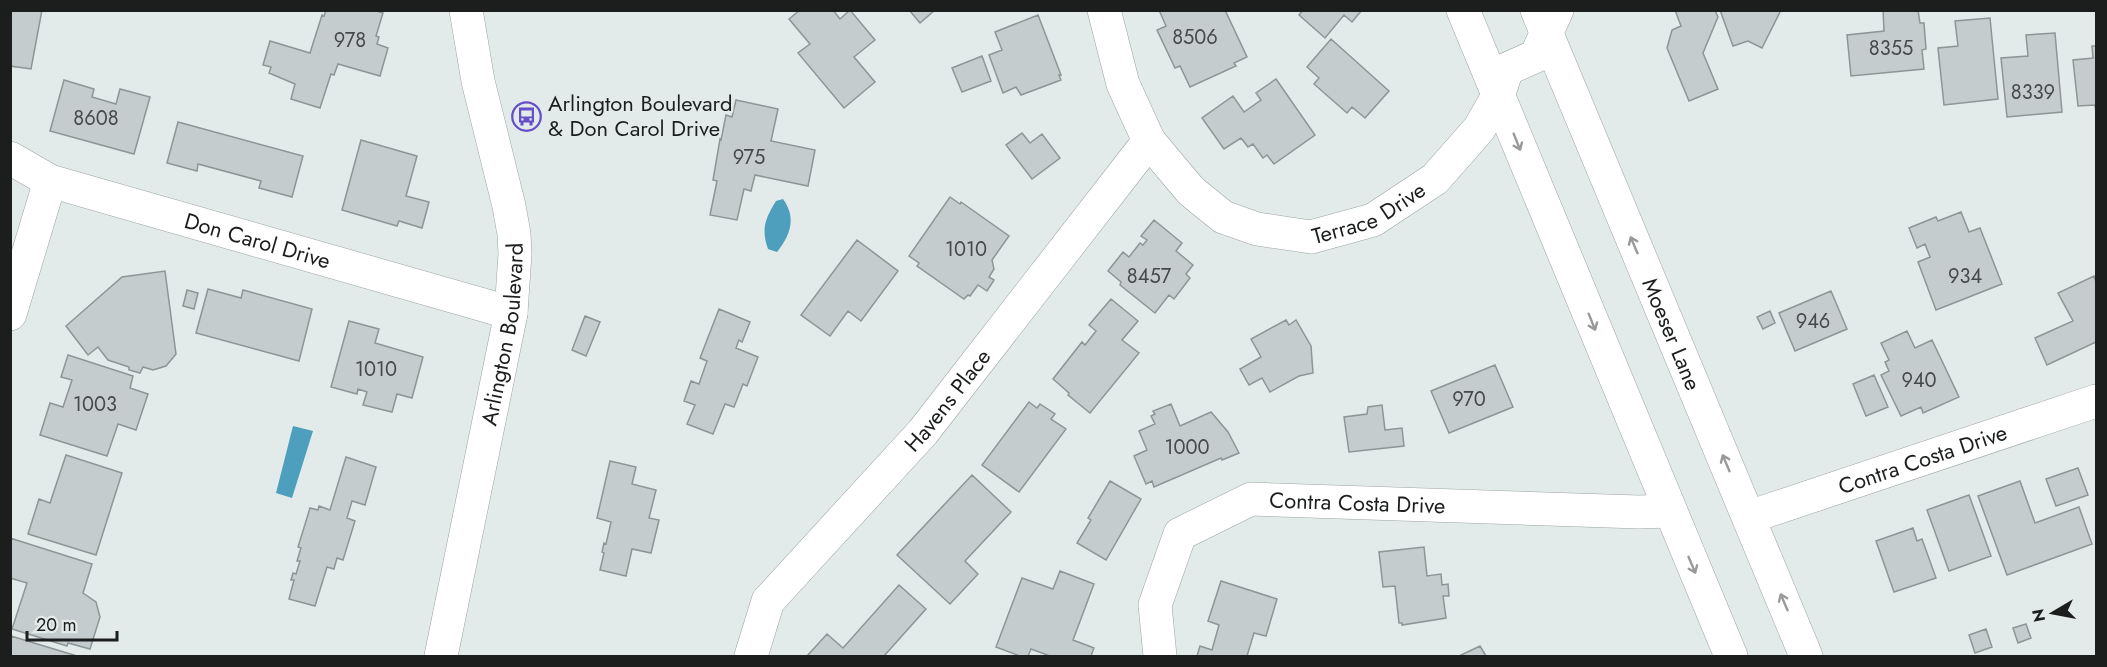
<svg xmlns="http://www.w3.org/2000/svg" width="2107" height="667" font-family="Jost,sans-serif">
  <rect width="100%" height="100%" fill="#e3ebea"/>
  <path fill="#4e9fbe" d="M783,199C797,218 790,236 777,252L768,249C761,229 765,219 776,201Z
    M293,426L313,431L292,498L276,493Z"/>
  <path fill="#c4cccd" stroke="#8d9596" stroke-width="1.5" d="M10,10H42L31,69L10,66Z
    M326,10H373L383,13L376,36L379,37L377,44L388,48L380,76L338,64L334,75L331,74L320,108L291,99L295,84L269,73L271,67L263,65L270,41L310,53L322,15L324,16Z
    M800,10H833L840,19L850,10L875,40L854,57L875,82L844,108L798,53L810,44L789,19Z
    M909,10H935L920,23Z
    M1159,10H1225L1247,57L1234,63L1236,66L1190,87L1180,66L1175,68L1157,30L1166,26Z
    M1303,10H1362L1352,22L1344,15L1325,38L1299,15Z
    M1675,10H1715L1718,17L1703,53L1718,89L1689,101L1667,48L1672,30L1681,26Z
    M1720,10H1781L1762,48L1748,41L1733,46Z
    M1883,10H1918L1920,23H1924L1926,49L1922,50L1924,69L1851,76L1847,35L1884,31Z
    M1038,15L1061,75H1059L1061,80L1021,95L1016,87L1003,93L989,55L1002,50L995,32Z
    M1990,18L1998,99L1944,105L1938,48L1958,46L1955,21Z
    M2055,33L2062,112L2007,117L2001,58L2028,56L2026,35Z
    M1331,39L1389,91L1365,118L1352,107L1347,113L1314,84L1319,78L1307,67Z
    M2092,46H2096V113L2095,105L2078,106L2073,60L2093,58Z
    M982,56L991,81L962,92L952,68Z
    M1276,79L1315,135L1274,164L1267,155L1263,158L1253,144L1248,147L1241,138L1224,149L1202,118L1233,96L1244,112L1261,100L1256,93Z
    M64,80L94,89L92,97L116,104L120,89L150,97L134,154L50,131Z
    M736,100L778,109L771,141L815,150L808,186L755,175L751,191L744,189L737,220L710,215L717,181L713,180L720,139L721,140L726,115L732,117Z
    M178,122L303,156L292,197L259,188L261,181L198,164L197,171L167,163Z
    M1022,133L1030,143L1042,134L1060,158L1032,179L1006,145Z
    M361,140L417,156L406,196L429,202L422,228L399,221L397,226L342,210Z
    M950,197L960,204L961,202L1009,236L992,260L994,269L989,277L994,280L987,291L978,285L970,296L968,295L964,299L917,266L919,263L909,256Z
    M1961,212L1969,232L1980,228L2002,284L1936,310L1918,262L1930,257L1925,244L1917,248L1909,228L1936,217L1938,221Z
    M1154,220L1182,243L1176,251L1193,265L1186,274L1190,278L1174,299L1169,295L1155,313L1120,285L1121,282L1108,271L1123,252L1129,257L1140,243L1143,245L1147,240L1141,236Z
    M857,240L898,271L861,321L848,311L830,336L801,315Z
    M165,271L176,354L166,366L153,370L143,367L140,373L129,370V367L108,360L98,347L88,355L66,326L122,277Z
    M2094,276L2096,282V342L2047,365L2035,338L2073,321L2058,293Z
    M208,289L241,298L243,290L312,309L299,361L196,333Z
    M187,290L198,293L194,309L183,306Z
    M1831,291L1847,329L1795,351L1779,313Z
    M1111,299L1138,321L1122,340L1139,353L1090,413L1068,395L1069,393L1053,379L1082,342L1085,345L1096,331L1089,325Z
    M719,309L750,322L742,342L739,340L736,348L758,357L747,386L743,384L734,407L725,404L713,434L687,424L695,405L684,401L691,381L699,384L707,361L700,358Z
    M1770,311L1775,323L1763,329L1757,317Z
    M585,316L600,322L586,356L572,350Z
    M1286,320L1289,325L1296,320L1311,346L1313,373L1299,376L1270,392L1262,378L1249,385L1240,369L1261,357L1251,339Z
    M349,321L379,329L375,343L423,357L412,398L397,394L392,412L363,405L367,392L358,389L357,394L331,387Z
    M1907,331L1915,348L1932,340L1959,397L1923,413L1921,407L1901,416L1881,375L1889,371L1885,362L1889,360L1881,343Z
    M68,355L133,376L130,388L148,394L136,430L118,424L107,456L40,435L50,403L63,407L72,380L61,377Z
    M1495,365L1513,407L1449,433L1431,391Z
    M1874,375L1888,407L1866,416L1853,384Z
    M1029,402L1037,408L1040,404L1055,414L1051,419L1066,429L1019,492L982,465Z
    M1171,404L1180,426L1211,412L1228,432L1239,453L1222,460L1221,458L1154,487L1152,481L1146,484L1134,456L1147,450L1139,431L1155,424L1151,416L1155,414L1153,411Z
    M1382,405L1385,430L1402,428L1404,446L1349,452L1344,417L1367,414L1368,407Z
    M66,455L122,473L96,555L28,534L39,499L50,503Z
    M346,457L376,467L365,505L352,501L347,518L355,521L343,560L337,558L334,569L327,567L315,606L289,599L294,580H291L293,573L296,574L300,561H297L301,548L298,547L310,508L318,510L319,506L330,510Z
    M610,461L636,467L632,484L656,490L649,518L659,520L651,553L632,549L626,576L600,570L604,553L602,552L604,543L606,544L611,522L597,518Z
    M2078,468L2088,495L2056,506L2046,479Z
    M972,475L1011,512L965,561L978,574L950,604L897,555Z
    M1110,481L1141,499L1106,560L1077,543L1091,520L1088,518Z
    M2020,481L2035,523L2079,507L2092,544L2007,575L1978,496Z
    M1969,495L1991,556L1949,571L1927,510Z
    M1913,528L1917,541L1922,539L1936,578L1894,592L1876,541Z
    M10,538L92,564L83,593L96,602L100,617L90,649L68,643L67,646L12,629L27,583L10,578Z
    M1424,547L1427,576L1441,574L1442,585L1448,584L1449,596H1443L1446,618L1402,625V623H1399L1395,586L1383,587L1379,552Z
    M1060,571L1094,584L1073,640L1094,648L1091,656H1050L1031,649L1028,656H1020L996,647L1022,578L1053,589Z
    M1221,581L1277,599L1266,636L1254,633L1247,656H1197L1200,646L1212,650L1219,625L1208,621Z
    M899,585L926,609L884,656H807L827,634L843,648Z
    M2026,624L2031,638L2018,643L2013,628Z
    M1986,629L1992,647L1975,653L1969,635Z
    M11,636L77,656H10Z
    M1480,646L1486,656H1459Z"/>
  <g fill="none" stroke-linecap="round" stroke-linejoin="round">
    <defs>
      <g id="street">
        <path id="s1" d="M1104,10L1123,84L1149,141L1191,191L1223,217L1257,229L1311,237L1373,220L1435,179L1479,129L1498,96L1507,69L1536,56L1557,10"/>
        <path id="s2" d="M10,158L50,181L511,313"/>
        <path d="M10,314L50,181"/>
        <path id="s3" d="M1749,517L2096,401"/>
        <path id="s4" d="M751,656L768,601L923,432L1149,141"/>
        <path id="s5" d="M1160,656L1155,605L1180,534L1251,499L1639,512L1670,511"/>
      </g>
      <g id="secondary">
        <path d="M1463,10L1731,656"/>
        <path id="s6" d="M1537,10L1806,656"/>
        <path id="s7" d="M441,656L511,313L515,254L514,234L509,206L478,81L466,10"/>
      </g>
    </defs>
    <use href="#street" stroke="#9ca4a3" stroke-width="34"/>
    <use href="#secondary" stroke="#9ca4a3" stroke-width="34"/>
    <use href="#street" stroke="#fff" stroke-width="33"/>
    <use href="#secondary" stroke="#fff" stroke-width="33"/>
  </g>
  <defs><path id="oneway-shaft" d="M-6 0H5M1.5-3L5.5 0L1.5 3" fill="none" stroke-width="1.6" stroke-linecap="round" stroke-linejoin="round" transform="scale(1.5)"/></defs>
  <g stroke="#989a99">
    <use href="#oneway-shaft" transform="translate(1517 142) rotate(68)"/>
    <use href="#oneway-shaft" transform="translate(1634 245) rotate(-113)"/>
    <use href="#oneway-shaft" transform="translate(1592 322) rotate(68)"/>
    <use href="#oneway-shaft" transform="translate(1726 463) rotate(-113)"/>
    <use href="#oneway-shaft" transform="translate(1692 565) rotate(67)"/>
    <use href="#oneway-shaft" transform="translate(1784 602) rotate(-113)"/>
  </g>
  <defs>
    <symbol id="bus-ring" viewBox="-11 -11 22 22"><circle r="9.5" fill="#e3ebea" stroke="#674fc8" stroke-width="1.5"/><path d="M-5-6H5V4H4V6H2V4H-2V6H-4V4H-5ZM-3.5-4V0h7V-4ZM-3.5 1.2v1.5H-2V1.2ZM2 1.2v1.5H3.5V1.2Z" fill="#674fc8"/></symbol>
  </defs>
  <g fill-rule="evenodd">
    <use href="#bus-ring" x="510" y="100" width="33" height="33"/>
  </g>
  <g text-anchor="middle" stroke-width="4.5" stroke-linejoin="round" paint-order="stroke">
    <g font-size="20" fill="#454a49">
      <text x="1195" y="44">8506</text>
      <text x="350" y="47">978</text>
      <text x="1891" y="55">8355</text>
      <text x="2033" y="99">8339</text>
      <text x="96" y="125">8608</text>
      <text x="749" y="164">975</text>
      <text x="966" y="256">1010</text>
      <text x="1149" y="283">8457</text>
      <text x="1965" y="283">934</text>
      <text x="1813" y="328">946</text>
      <text x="376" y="376">1010</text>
      <text x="1919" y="387">940</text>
      <text x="1469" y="406">970</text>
      <text x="95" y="411">1003</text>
      <text x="1187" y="454">1000</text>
    </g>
    <g font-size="22" fill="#1b1e1d" stroke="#e3ebea" text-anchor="start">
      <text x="548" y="111">Arlington Boulevard<tspan x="548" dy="25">&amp; Don Carol Drive</tspan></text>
    </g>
    <g font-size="22" fill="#1b1e1d" stroke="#e3ebea">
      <text dy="8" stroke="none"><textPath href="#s1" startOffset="399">Terrace Drive</textPath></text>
      <text dy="8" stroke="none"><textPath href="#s2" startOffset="262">Don Carol Drive</textPath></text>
      <text dy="8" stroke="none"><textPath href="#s7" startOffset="328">Arlington Boulevard</textPath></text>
      <text dy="8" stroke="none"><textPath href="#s6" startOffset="351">Moeser Lane</textPath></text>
      <text dy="8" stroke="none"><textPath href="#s4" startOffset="327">Havens Place</textPath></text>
      <text dy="8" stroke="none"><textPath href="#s3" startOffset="183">Contra Costa Drive</textPath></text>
      <text dy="8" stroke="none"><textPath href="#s5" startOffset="312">Contra Costa Drive</textPath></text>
    </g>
  </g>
  <rect width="2107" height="667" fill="none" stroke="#1b1e1d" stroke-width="24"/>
  <g transform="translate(2053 613) rotate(260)" stroke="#e3ebea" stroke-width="4.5" paint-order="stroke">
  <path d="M0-4.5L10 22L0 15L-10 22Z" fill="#1b1e1d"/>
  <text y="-9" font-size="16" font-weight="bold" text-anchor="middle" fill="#1b1e1d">N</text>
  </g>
  <path d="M27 631v9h90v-9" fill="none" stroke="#1b1e1d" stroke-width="3"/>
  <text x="36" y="631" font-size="18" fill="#1b1e1d" stroke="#e3ebea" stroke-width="4.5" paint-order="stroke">20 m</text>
</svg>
